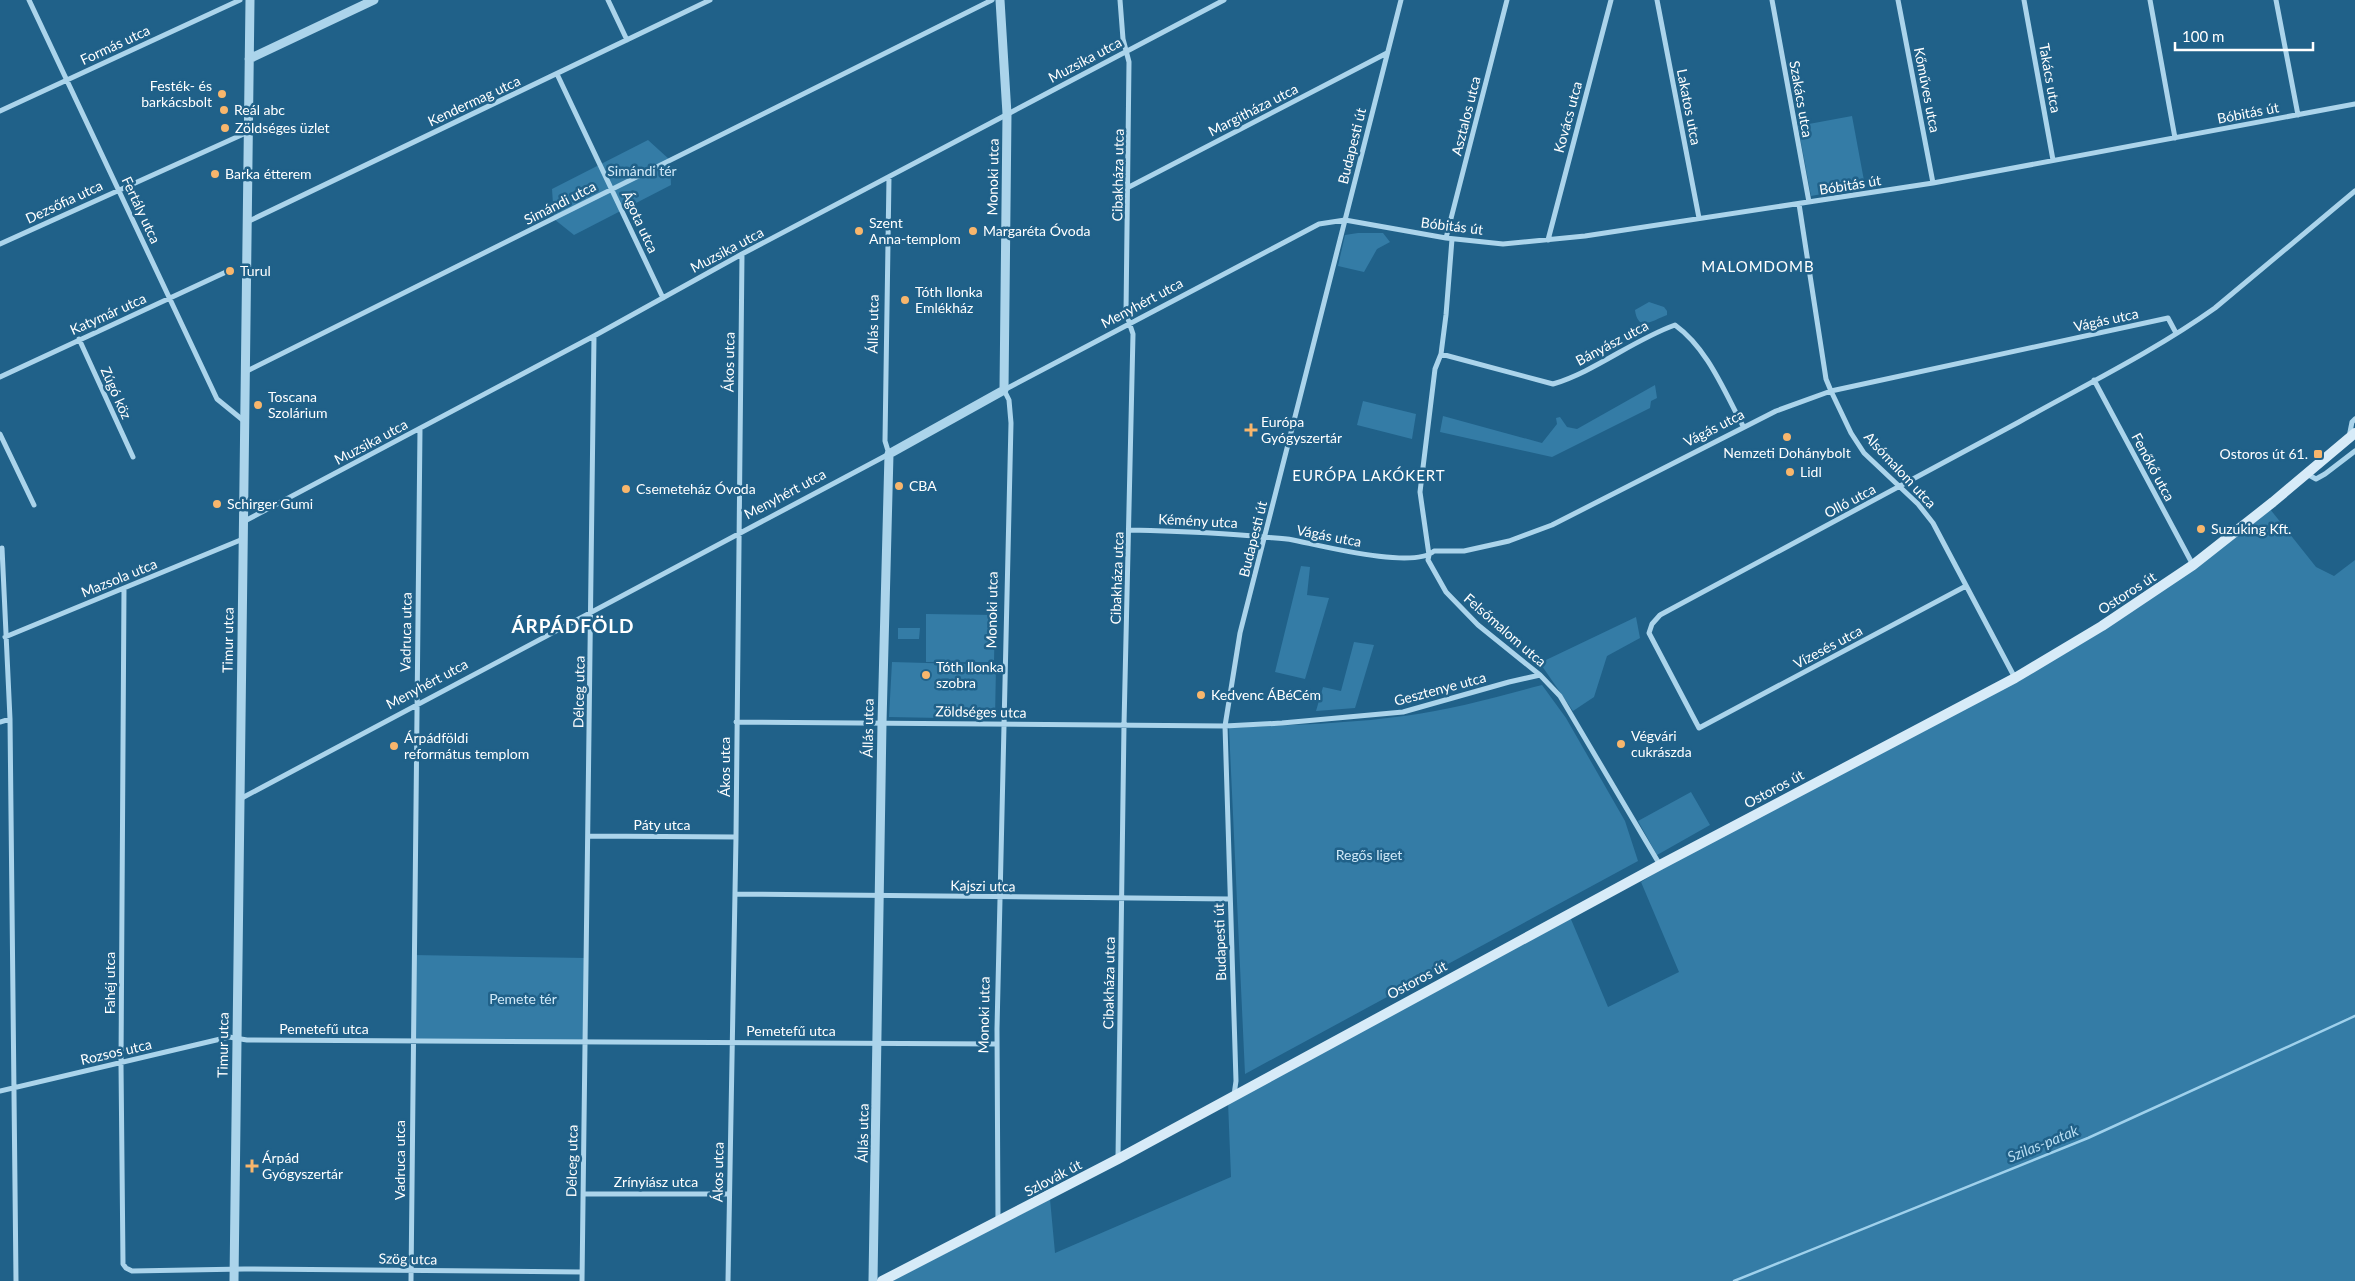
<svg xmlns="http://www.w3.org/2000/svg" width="2355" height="1281" font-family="Lato,sans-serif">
  <rect width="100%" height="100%" fill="#206189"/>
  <path fill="#347ca6" d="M1852,116L1865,186L1811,196L1798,126Z
    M648,140L670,160L671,185L574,235L554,219L552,189Z
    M1358,233H1383L1390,242L1377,249L1364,272L1338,266L1345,235Z
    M1649,302L1664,307L1667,311V315C1653,320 1638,333 1635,310Z
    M1655,385L1657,398L1651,401L1650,408L1552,457L1440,432L1443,416L1542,443L1557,424L1556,418L1560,417L1567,427L1577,429Z
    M1363,401L1416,414L1412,439L1357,425Z
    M2270,509L2316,567L2334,576L2355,560V1281H892L1050,1199L1055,1253L1231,1177L1228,1102L1570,917L1608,1007L1679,972L1641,882L1663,868L2017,681Z
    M1301,566L1310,567L1307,595L1329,598L1305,679L1275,672Z
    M926,614L995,615L994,662H926Z
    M1636,617L1640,638L1607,656L1594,697L1573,711L1542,666L1546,660Z
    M898,628H920L919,639H898Z
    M1354,642L1374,645L1355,708L1316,711L1323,687L1341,691Z
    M892,662L996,665L995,719L889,717Z
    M1542,685L1566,718L1625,821L1638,861L1245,1074L1229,728C1287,725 1346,724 1404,716C1451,710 1496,697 1542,685Z
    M1691,792L1710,825L1657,855L1638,821Z
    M413,955L587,958L585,1042L412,1040Z"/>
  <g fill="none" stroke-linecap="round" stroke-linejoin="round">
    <path stroke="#9fd1ec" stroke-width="2.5" d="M1734,1281L2088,1138L2355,1016"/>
    <path stroke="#abd4eb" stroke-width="5" d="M29,0L217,399L244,421
      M608,0L627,40
      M1657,0L1699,218
      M1772,0L1809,202
      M1898,0L1933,183
      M2024,0L2053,160
      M2150,0L2175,138
      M2276,0L2298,115
      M557,74L663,298
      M0,111L240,0
      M1129,187L1387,53
      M1799,204L1826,379L1831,391L1851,433L1864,453L1918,504L1933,523L2015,678
      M247,222L710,0
      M1446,238L1507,0
      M1452,239L1446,315L1441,354L1435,369L1420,492L1429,555L1428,560L1446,592L1478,625L1540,675L1560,696L1660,865
      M1548,240L1611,0
      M0,244L248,132
      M79,339L133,457
      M1441,354L1553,384C1594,372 1633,340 1675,325C1708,349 1724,391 1743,426
      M245,372L992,0
      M0,377L226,272
      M2094,380L2193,565
      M0,434L34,505
      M2349,437L2352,422L2355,419
      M2307,474L2316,479L2325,474L2355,451
      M243,522L594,336L742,254L1224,0
      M1129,530C1174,531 1218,532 1262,537C1272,538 1283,538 1293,540C1319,545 1414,570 1434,551H1464L1509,541L1552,525L1776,411L1831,391L2168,318L2176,333
      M2,548L10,719L16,1281
      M1966,586L1699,728L1649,633L1652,624L1660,615C1780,551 1900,487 2019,422C2085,385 2153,352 2215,308L2355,191
      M124,588L121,1064L123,1264L126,1268L132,1271L244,1269L582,1272
      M5,637L243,539
      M0,722L10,719
      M736,722L1225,726L1282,723L1403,712L1509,682L1540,675
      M240,799L889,454L885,441L889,177
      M589,836L736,837
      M735,894L1230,899
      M0,1091L229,1037L247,1040L997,1044
      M1234,1095L1236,1081L1225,726L1240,633L1401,0
      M1118,1158L1124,725L1133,334L1126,313L1129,62L1123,39L1120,0
      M583,1194H729
      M998,1222L997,1029L1011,423L1009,400L1004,390L1319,224L1345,220L1446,238L1503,244L1585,236L1933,183L2355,104
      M411,1281L420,429
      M582,1281L594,336
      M728,1281L736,837L742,254"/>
    <path stroke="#abd4eb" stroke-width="9" d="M249,59L374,0
      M234,1281L250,0
      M873,1281L882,723L889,454L1004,390L1007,114L1000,0"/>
    <path stroke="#d7ebf8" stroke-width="10" d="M882,1281L1118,1159L1660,865L2015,678L2102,626L2193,565L2273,502L2355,433"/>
  </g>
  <g fill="#f8b66c" stroke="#206189" stroke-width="2">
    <circle cx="222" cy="94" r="5"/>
    <circle cx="224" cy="110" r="5"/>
    <circle cx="225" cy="128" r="5"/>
    <circle cx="215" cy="174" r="5"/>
    <circle cx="859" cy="231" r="5"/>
    <circle cx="973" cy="231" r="5"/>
    <circle cx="230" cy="271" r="5"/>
    <circle cx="905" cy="300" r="5"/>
    <circle cx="258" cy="405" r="5"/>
    <path d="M1248.5 422.5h5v5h5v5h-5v5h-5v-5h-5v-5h5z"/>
    <circle cx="1787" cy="437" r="5"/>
    <rect x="2313" y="449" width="10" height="10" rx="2.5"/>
    <circle cx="1790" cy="472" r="5"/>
    <circle cx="899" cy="486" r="5"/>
    <circle cx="626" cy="489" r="5"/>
    <circle cx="217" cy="504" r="5"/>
    <circle cx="2201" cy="529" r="5"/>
    <circle cx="926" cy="675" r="5"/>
    <circle cx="1201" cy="695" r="5"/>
    <circle cx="1621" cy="744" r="5"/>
    <circle cx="394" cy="746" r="5"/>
    <path d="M249.5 1158.5h5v5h5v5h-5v5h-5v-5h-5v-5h5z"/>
  </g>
  <g text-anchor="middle" stroke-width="5" stroke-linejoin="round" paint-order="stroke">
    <g font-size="14" fill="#fff" stroke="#206189">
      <text transform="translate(115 45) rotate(-25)" y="5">Formás utca</text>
      <text transform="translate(1085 60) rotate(-28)" y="5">Muzsika utca</text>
      <text transform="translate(2050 78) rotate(80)" y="5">Takács utca</text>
      <text transform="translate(1927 90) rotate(79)" y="5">Kőműves utca</text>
      <text transform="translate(1801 99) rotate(80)" y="5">Szakács utca</text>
      <text transform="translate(474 101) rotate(-25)" y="5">Kendermag utca</text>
      <text transform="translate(1689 107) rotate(79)" y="5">Lakatos utca</text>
      <text transform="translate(1253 110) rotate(-27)" y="5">Margitháza utca</text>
      <text transform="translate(2248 113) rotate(-11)" y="5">Bóbitás út</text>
      <text transform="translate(1466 116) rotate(-76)" y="5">Asztalos utca</text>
      <text transform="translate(1568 117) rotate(-75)" y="5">Kovács utca</text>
      <text transform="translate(1352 146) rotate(-76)" y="5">Budapesti út</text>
      <text transform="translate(1118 175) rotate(-89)" y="5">Cibakháza utca</text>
      <text transform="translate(993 177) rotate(-89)" y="5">Monoki utca</text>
      <text transform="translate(1850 185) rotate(-9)" y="5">Bóbitás út</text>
      <text transform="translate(64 202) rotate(-25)" y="5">Dezsőfia utca</text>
      <text transform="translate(560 203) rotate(-27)" y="5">Simándi utca</text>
      <text transform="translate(141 210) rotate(65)" y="5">Fertály utca</text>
      <text transform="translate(640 222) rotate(65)" y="5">Ágota utca</text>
      <text transform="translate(1452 226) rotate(7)" y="5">Bóbitás út</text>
      <text transform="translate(727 250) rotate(-28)" y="5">Muzsika utca</text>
      <text transform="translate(1142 303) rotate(-28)" y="5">Menyhért utca</text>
      <text transform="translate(108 314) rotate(-24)" y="5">Katymár utca</text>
      <text transform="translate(2106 320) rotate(-12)" y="5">Vágás utca</text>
      <text transform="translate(873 324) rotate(-89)" y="5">Állás utca</text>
      <text transform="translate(1612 343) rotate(-28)" y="5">Bányász utca</text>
      <text transform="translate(729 362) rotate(-89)" y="5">Ákos utca</text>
      <text transform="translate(116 393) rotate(66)" y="5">Zúgó köz</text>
      <text transform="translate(1714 428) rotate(-27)" y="5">Vágás utca</text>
      <text transform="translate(371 442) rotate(-28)" y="5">Muzsika utca</text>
      <text transform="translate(2153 467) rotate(62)" y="5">Fenőkő utca</text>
      <text transform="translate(1900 470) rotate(47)" y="5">Alsómalom utca</text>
      <text transform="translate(785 494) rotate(-28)" y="5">Menyhért utca</text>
      <text transform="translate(1850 501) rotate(-28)" y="5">Olló utca</text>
      <text transform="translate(1198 521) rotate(3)" y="5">Kémény utca</text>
      <text transform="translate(1329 536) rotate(11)" y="5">Vágás utca</text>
      <text transform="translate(1253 539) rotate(-76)" y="5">Budapesti út</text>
      <text transform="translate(119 578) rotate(-22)" y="5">Mazsola utca</text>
      <text transform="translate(1117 578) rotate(-88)" y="5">Cibakháza utca</text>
      <text transform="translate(2127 593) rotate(-33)" y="5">Ostoros út</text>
      <text transform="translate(992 610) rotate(-89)" y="5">Monoki utca</text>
      <text transform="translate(1505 630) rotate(41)" y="5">Felsőmalom utca</text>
      <text transform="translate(406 632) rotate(-89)" y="5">Vadruca utca</text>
      <text transform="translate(228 640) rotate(-89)" y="5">Timur utca</text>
      <text transform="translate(1828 647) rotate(-28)" y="5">Vízesés utca</text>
      <text transform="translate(427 684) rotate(-28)" y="5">Menyhért utca</text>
      <text transform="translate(1440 689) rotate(-15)" y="5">Gesztenye utca</text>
      <text transform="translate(579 692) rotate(-89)" y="5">Délceg utca</text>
      <text transform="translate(981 712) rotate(1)" y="5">Zöldséges utca</text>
      <text transform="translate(868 728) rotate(-89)" y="5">Állás utca</text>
      <text transform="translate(725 767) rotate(-90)" y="5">Ákos utca</text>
      <text transform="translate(1774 789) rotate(-28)" y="5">Ostoros út</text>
      <text x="662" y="830">Páty utca</text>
      <text transform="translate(983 886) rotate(1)" y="5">Kajszi utca</text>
      <text transform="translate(1220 942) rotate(-92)" y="5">Budapesti út</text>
      <text transform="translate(1417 980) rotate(-28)" y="5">Ostoros út</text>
      <text transform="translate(110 983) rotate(-90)" y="5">Fahéj utca</text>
      <text transform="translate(1109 983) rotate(-89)" y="5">Cibakháza utca</text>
      <text transform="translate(984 1015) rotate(-89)" y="5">Monoki utca</text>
      <text x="324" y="1034">Pemetefű utca</text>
      <text x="791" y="1036">Pemetefű utca</text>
      <text transform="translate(223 1045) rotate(-89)" y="5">Timur utca</text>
      <text transform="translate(116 1052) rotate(-13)" y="5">Rozsos utca</text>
      <text transform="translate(863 1133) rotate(-89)" y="5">Állás utca</text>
      <text transform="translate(400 1160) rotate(-90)" y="5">Vadruca utca</text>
      <text transform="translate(572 1161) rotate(-89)" y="5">Délceg utca</text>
      <text transform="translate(718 1172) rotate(-89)" y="5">Ákos utca</text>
      <text transform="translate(1053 1178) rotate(-28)" y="5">Szlovák út</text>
      <text x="656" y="1187">Zrínyiász utca</text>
      <text transform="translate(408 1259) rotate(1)" y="5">Szög utca</text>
    </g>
    <g font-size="14" fill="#fff" stroke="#206189" text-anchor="start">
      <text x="212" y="91" text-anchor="end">Festék- és<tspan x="212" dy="16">barkácsbolt</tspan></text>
      <text x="234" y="115">Reál abc</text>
      <text x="235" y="133">Zöldséges üzlet</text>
      <text x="225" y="179">Barka étterem</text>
      <text x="869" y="228">Szent<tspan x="869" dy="16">Anna-templom</tspan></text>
      <text x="983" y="236">Margaréta Óvoda</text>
      <text x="240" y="276">Turul</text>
      <text x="915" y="297">Tóth Ilonka<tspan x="915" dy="16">Emlékház</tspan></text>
      <text x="268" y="402">Toscana<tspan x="268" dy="16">Szolárium</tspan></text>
      <text x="1261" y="427">Európa<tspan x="1261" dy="16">Gyógyszertár</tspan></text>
      <text x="1787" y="458" text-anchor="middle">Nemzeti Dohánybolt</text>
      <text x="2308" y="459" text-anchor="end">Ostoros út 61.</text>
      <text x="1800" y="477">Lidl</text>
      <text x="909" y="491">CBA</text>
      <text x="636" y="494">Csemeteház Óvoda</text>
      <text x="227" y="509">Schirger Gumi</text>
      <text x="2211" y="534">Suzuking Kft.</text>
      <text x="936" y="672">Tóth Ilonka<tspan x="936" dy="16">szobra</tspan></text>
      <text x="1211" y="700">Kedvenc ÁBéCém</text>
      <text x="1631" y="741">Végvári<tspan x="1631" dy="16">cukrászda</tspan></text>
      <text x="404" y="743">Árpádföldi<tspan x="404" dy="16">református templom</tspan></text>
      <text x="262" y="1163">Árpád<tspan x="262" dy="16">Gyógyszertár</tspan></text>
    </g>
    <g font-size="14" fill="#d0e9f8" stroke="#206189">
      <text x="642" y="176">Simándi tér</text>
      <text x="1369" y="860">Regős liget</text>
      <text x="523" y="1004">Pemete tér</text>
    </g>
    <g font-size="15" letter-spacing="1" fill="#fff" stroke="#206189">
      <text x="1758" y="272">MALOMDOMB</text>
      <text x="1369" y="481">EURÓPA LAKÓKERT</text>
    </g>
    <g font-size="15" font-style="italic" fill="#b7ddf2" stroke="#206189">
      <text transform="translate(2043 1144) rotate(-22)" y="5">Szilas-patak</text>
    </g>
    <g font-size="19" font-weight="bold" letter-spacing="1" fill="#fff" stroke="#206189">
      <text x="573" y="633">ÁRPÁDFÖLD</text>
    </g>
  </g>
  <path d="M2175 42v8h138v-8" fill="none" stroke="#ffffff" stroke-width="2.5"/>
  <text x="2182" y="42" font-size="15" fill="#ffffff" stroke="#206189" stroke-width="4" paint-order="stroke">100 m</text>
</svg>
